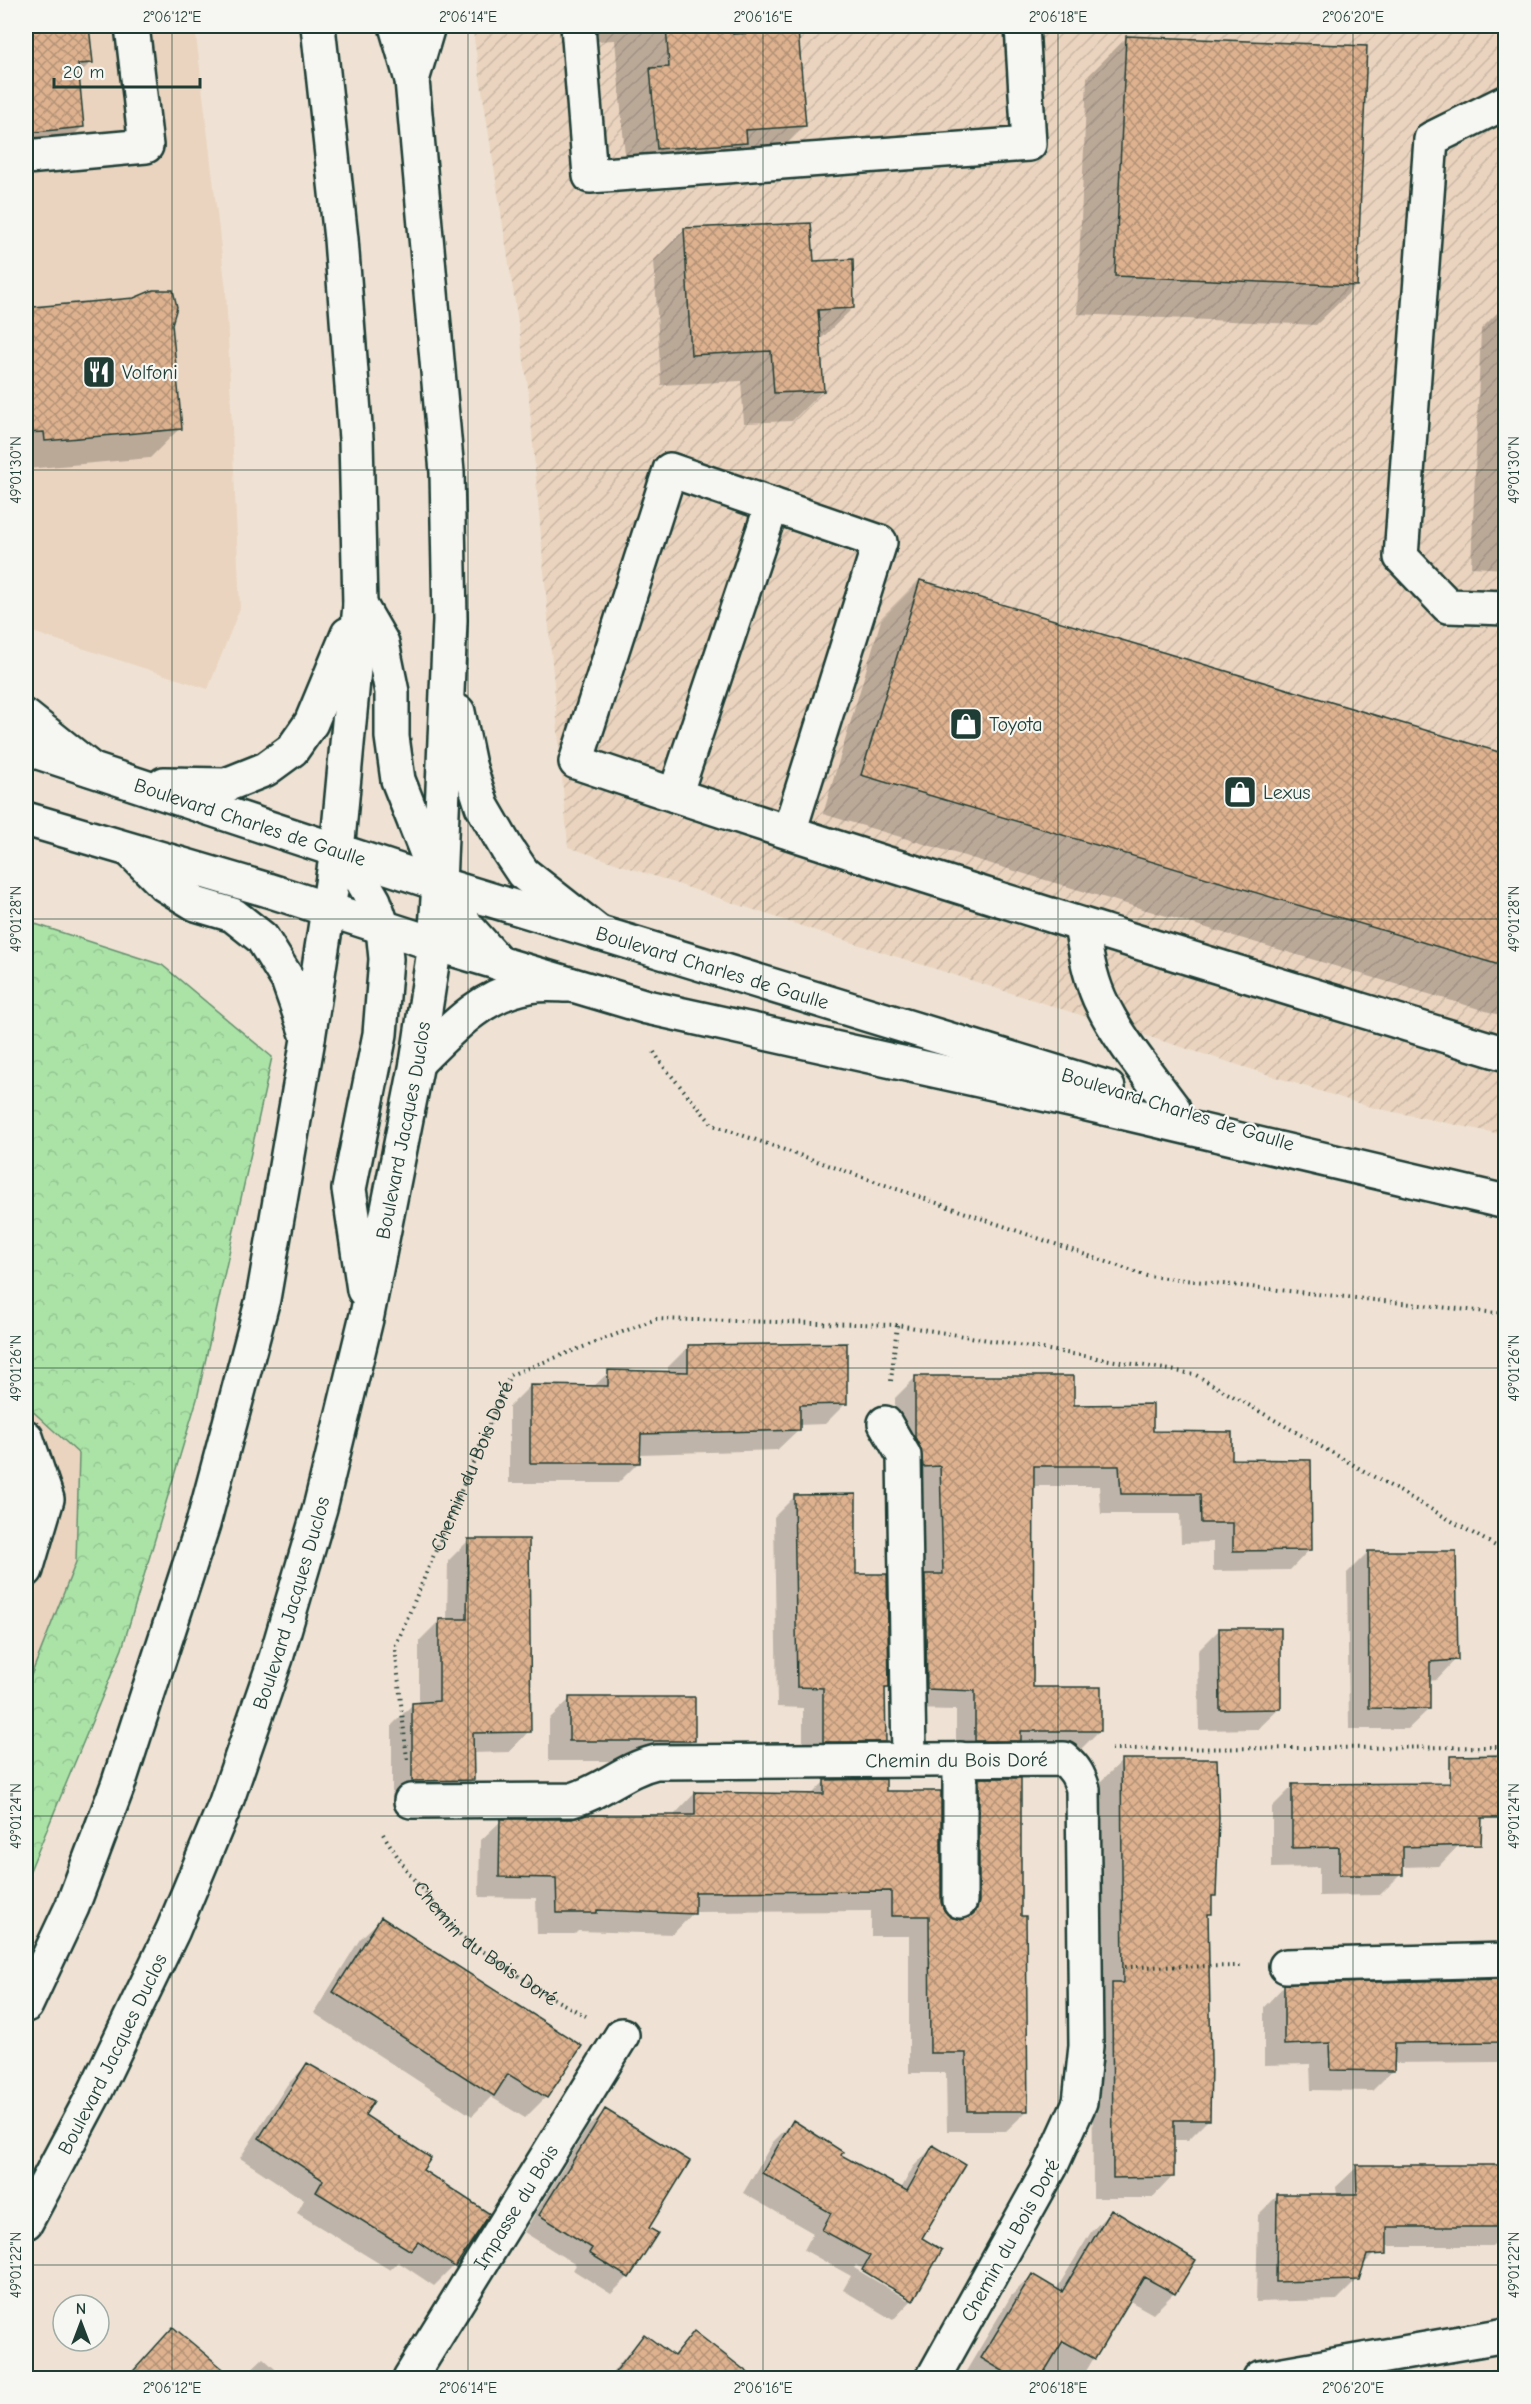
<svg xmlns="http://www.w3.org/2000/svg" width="1531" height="2404" font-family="'Comic Neue',sans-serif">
  <defs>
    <pattern id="industrial-furrows" width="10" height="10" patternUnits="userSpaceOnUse" patternTransform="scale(1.5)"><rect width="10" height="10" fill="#ead4bf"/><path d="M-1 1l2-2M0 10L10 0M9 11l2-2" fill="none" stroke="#c8b7a5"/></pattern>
    <pattern id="forest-crowns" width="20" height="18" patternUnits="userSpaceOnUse" patternTransform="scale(1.5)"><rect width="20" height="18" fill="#abe3a7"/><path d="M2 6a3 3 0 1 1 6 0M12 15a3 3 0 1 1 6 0" fill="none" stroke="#93c490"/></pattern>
    <pattern id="building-cross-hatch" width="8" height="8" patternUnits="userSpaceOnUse" patternTransform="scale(1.5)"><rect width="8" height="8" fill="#deb28f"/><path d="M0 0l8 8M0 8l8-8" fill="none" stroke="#b39276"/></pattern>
  </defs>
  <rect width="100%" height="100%" fill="#efe2d4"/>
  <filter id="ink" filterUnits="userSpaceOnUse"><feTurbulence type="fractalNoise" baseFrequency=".0167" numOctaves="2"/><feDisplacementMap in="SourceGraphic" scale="12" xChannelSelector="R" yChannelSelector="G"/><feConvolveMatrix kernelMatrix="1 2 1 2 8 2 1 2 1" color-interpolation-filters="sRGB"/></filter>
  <g filter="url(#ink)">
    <path fill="#ead4bf" d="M26,26H195L226,290L240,608L208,689L26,630Z
      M26,1405L79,1454L76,1562L26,1688Z"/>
    <path fill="url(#industrial-furrows)" d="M472,26H1505V1135L1370,1107L819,932L568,847L528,387Z"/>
    <path fill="url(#forest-crowns)" stroke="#65906e" stroke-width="1.5" d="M26,921L162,965L272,1057L197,1399L122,1649L26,1880V1688L76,1562L79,1454L26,1405Z"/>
    <path fill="#0003" fill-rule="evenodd" d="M26,26H97L88,34L91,62L77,76L82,127L45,164L26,166Z
      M576,26H796L804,125L774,156L627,179L615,40L578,42Z
      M1126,38L1356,286L1316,325L1077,314L1087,77Z
      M684,230L853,308L822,338H818L823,390L792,421L744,423L741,381L661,385L654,260Z
      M172,291L176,312L171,328L180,428L150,458L26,469V317L34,309L134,299Z
      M1506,304V569L1471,567L1481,329Z
      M920,581L1506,756V1017L823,814L881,620Z
      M689,1346L846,1403L825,1424L798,1425V1430L777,1450L639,1454V1462L618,1483H509V1407L530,1386L593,1387L609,1372L668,1373V1367Z
      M915,1378L1072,1406L1231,1460L1310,1549L1290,1570L1213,1571V1542L1181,1543L1180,1514H1101L1099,1486H1033L1032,1689L1100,1730L1079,1751L956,1761V1710L907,1709L905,1596L923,1578L920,1486L895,1458V1398Z
      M795,1496L854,1576L888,1688L884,1692V1741L863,1762H803V1708L777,1707L774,1517Z
      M469,1540L529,1731L509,1752L472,1753V1780L452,1800L392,1801V1725L413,1704H419V1641L440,1620H447L448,1561Z
      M1368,1552L1456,1659L1436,1680L1429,1681V1709L1408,1729H1349L1347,1573Z
      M1219,1630L1279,1709L1258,1729L1199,1730L1198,1651Z
      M570,1699L693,1740L672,1761H549V1719Z
      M1122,1761L1214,1895L1210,1899V1914L1206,1917L1208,2120L1188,2140H1173L1172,2177L1152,2198H1093L1092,2005L1103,1994L1101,1781Z
      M979,1780L1020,1917L1027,2111L1006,2131H947L946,2073H909V1936H871V1911L694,1912L673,1934L578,1931L575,1934H537L536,1898L479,1897L480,1841L501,1821L675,1816V1814L695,1793L811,1795L825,1781L884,1792L940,1902L942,1911L949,1918L959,1921V1801Z
      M1293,1786L1459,1845L1439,1866L1401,1867V1874L1380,1895L1319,1896V1867L1272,1868V1807Z
      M381,1919L546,2097L525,2118L491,2097L472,2116L314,2013L360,1939Z
      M1506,1981V2054L1498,2062L1393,2063V2070L1372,2091L1311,2090L1310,2064L1264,2065V2007L1284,1986Z
      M307,2065L421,2171L454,2266L434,2286L398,2262L390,2270L297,2213L304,2200L240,2158L287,2085Z
      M605,2111L647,2228L656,2234L628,2277L611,2294L573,2270L576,2265L524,2232L588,2127Z
      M793,2122L839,2156L901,2189L913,2167L933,2147L912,2300L893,2320L843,2290L851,2276L804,2250L813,2233L743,2193L773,2142ZM856,2265L908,2296V2300L854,2268Z
      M1506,2166V2233L1492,2246H1382L1365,2263H1362L1358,2279L1337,2300L1256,2302L1258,2215L1278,2195H1337L1336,2187L1357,2167Z
      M1111,2211L1174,2293L1153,2314L1128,2300L1082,2378H962L1011,2296L1032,2275L1056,2290L1091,2232Z
      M694,2333L754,2378H608L628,2353L645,2336L672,2356Z
      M263,2358L285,2378H242Z
      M1434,2370H1506V2378H1426Z"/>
    <path fill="url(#building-cross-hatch)" stroke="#1f3d34" stroke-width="1.5" d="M26,26H89L93,63L78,64L84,127L26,133Z
      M666,26H733V34L798,30L806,126L746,130L747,143L657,149L650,68L669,67Z
      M1126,36L1367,46L1357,286L1115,276Z
      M811,223L814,261L853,259L854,308L818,310L824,391L774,393L771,351L691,355L684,228Z
      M153,290H173L177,307L172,324L182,429L45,441L44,432L26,433V317L34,316L33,307L134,298Z
      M920,580L1506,754V967L861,775Z
      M847,1343V1404L800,1405V1430L641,1434L640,1463H530V1385L608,1386V1370L688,1372V1345Z
      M915,1376H1074V1405L1153,1404V1431L1232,1432V1459L1311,1460L1312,1550L1233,1551V1523H1201L1200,1494H1121L1119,1466H1034L1033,1687H1101V1731H1021V1741H975V1691L927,1689L925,1574H943L940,1466L923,1467L920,1447L915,1437Z
      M856,1494V1574H887L889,1688H885L886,1742H823V1688L797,1687L794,1495Z
      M468,1539H529L531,1732L473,1733L474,1780L412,1781V1703L439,1701V1619H467Z
      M1368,1551H1456L1458,1660L1430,1662V1709L1369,1708Z
      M1219,1628H1281V1709L1220,1710Z
      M569,1697H695V1741H569Z
      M1506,1755V1818H1482L1481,1845L1403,1847V1875H1339V1847L1292,1848V1784L1450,1783V1756Z
      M1121,1759H1217L1219,1818L1216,1896H1212V1914H1208L1211,2061L1210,2120H1174V2177L1113,2178L1112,1983H1123Z
      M979,1778H1021V1916H1026L1028,2111H967L966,2053H930L929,1916H891V1891L695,1892V1914L597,1910V1913H557L556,1878L499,1877L500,1819H572L587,1815H695V1792L824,1794V1780L886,1779V1791H941V1902L944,1910L950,1917L961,1920L969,1917L976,1911L979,1902Z
      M381,1917L582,2046L547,2098L508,2074L494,2096L333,1992Z
      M1506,1979V2042L1395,2043L1394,2071L1331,2070L1330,2043L1284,2045V1984Z
      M307,2063L374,2101L365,2115L431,2158L423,2170L490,2214L455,2267L418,2242L411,2251L316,2192L323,2180L259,2138Z
      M605,2109L690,2161L649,2228L658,2233L629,2278L589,2253L592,2248L539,2215Z
      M793,2120L843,2152L841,2155L907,2191L933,2145L966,2165L922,2238L942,2250L913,2301L862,2270L870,2256L822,2230L831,2213L762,2173Z
      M1356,2165H1506V2227H1387V2254L1367,2255L1359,2280L1276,2282L1277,2194H1357Z
      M1111,2209L1196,2260L1175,2294L1144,2277L1095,2359L1063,2341L1040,2379H1016L981,2358L1032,2274L1062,2292Z
      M173,2327L235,2379H126Z
      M694,2331L756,2379H610L644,2334L674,2356Z"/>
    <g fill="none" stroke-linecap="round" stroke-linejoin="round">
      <defs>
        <g id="minor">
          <path d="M578,26L590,176L1029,144L1022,26"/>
          <path d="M412,80L428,26"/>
          <path d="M1506,102L1431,139L1401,557L1448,606L1506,608"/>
          <path d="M26,157L146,146L132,26"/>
          <path d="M26,717L91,769"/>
          <path d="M675,795L772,505"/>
          <path d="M789,832L880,542L670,470L576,762C884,866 1195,960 1506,1054"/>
          <path id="s3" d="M439,884L1108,1088"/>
          <path d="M1081,926C1086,953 1090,981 1103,1006C1121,1042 1149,1075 1173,1108"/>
          <path d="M435,944L647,1007L1070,1100L1506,1202"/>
          <path d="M885,1423L904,1456L909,1759"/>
          <path d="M26,1437L47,1499L26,1570"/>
          <path d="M960,1759V1901"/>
          <path id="s4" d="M411,1801L572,1800C602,1792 625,1769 656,1762L1064,1759C1075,1768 1079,1776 1083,1789L1086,2046L1080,2102L1051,2166L933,2378"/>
          <path d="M1286,1966L1506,1960"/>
          <path id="s5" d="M410,2378L622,2035"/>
          <path d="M1260,2378L1506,2335"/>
        </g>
        <g id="major">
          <path d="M360,605L382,643L392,692V737L398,780L439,884L468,928L500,964"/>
          <path d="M458,712L469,765L482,806L507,849L523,873L599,933"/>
          <path id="s6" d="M26,748L439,884"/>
          <path d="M164,784L226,785L266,769L292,750L311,723L348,634"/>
          <path d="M26,819L268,890L435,944"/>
          <path d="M131,851L165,885L196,904L233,915L262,938L288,980L307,1034"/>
          <path d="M337,851L360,877L374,901L383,928L386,959L380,1034L349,1189L364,1290"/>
          <path d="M417,1063C450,1030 481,994 530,986C543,983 558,985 572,985"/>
          <path d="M26,2005L72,1907L118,1785L203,1524L263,1299L308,1039L337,851L360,605L356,439L341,239L318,26"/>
          <path id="s7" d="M26,2222L94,2094L173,1930L225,1805L276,1658L320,1508L367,1315L417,1063L435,944L439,884L450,620L447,472L412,80L396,26"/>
        </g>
      </defs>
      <use href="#minor" stroke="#1f3d34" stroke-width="38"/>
      <use href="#major" stroke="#1f3d34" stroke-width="38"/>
      <g stroke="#1f3d34" stroke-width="4" stroke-dasharray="1.5 4.5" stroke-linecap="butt">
        <path d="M654,1052L664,1067L713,1125L1147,1276L1506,1314"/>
        <path d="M891,1381L897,1325L1194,1374L1506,1552"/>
        <path d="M1111,1749L1506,1747"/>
        <path id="s1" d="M407,1759L395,1647L510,1375L656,1319L897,1325"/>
        <path id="s2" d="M383,1834L407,1871L462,1937L550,1997L586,2016"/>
        <path d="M1125,1967L1244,1966"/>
      </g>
      <use href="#minor" stroke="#f6f6f2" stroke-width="33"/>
      <use href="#major" stroke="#f6f6f2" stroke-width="33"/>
    </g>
  </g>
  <path fill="none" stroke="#1f3d34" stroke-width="1.5" stroke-opacity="0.45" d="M172,26V2378M468,26V2378M763,26V2378M1058,26V2378M1353,26V2378M26,470H1506M26,919H1506M26,1368H1506M26,1816H1506M26,2265H1506"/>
  <defs>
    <symbol id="restaurant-square" viewBox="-11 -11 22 22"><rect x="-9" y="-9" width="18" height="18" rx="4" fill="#1f3d34" stroke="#f6f6f2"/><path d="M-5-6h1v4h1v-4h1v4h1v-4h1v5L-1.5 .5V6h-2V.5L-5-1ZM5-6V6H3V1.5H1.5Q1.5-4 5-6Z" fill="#fff"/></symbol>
    <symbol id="shop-square" viewBox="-11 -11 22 22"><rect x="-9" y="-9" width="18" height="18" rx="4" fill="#1f3d34" stroke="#f6f6f2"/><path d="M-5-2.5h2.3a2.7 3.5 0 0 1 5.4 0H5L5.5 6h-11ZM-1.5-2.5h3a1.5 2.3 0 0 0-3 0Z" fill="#fff"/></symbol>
  </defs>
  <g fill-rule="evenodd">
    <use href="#restaurant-square" x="80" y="353" width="38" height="38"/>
    <use href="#shop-square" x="947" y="705" width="38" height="38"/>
    <use href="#shop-square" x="1221" y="773" width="38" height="38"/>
  </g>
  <g text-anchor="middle" stroke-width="4.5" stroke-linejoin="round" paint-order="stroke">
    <g font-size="20" fill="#1f3d34" stroke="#f6f6f2" text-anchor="start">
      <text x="122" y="379">Volfoni</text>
      <text x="989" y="731">Toyota</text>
      <text x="1263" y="799">Lexus</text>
    </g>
    <g font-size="20" fill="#1f3d34" stroke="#f6f6f2">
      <text dy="7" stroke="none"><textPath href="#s6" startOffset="236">Boulevard Charles de Gaulle</textPath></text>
      <text dy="7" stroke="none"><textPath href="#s3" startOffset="286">Boulevard Charles de Gaulle</textPath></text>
      <text transform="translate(1178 1109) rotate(17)" y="7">Boulevard Charles de Gaulle</text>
      <text dy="7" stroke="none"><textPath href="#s7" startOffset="1161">Boulevard Jacques Duclos</textPath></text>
      <text dy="7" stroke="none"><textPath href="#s1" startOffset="309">Chemin du Bois Doré</textPath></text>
      <text dy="7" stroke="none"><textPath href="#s7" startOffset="675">Boulevard Jacques Duclos</textPath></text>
      <text dy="7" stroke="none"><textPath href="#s4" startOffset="554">Chemin du Bois Doré</textPath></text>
      <text dy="7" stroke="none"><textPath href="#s2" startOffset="152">Chemin du Bois Doré</textPath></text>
      <text dy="7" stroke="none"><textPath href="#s7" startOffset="189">Boulevard Jacques Duclos</textPath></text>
      <text dy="7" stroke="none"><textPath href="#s5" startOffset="201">Impasse du Bois</textPath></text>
      <text transform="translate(1010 2240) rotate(-61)" y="7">Chemin du Bois Doré</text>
    </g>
  </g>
  <rect width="1531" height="2404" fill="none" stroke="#f6f6f2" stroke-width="66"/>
  <g transform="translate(81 2323)"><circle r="28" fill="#f6f6f2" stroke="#a0aca6" stroke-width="1.5"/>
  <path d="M0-4.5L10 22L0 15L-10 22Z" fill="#1f3d34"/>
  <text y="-9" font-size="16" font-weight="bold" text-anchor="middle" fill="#1f3d34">N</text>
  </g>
  <path d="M54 78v9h146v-9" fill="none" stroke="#1f3d34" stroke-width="3"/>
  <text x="63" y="78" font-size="18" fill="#1f3d34" stroke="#f6f6f2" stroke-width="4.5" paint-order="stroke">20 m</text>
  <rect x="33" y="33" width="1465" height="2338" fill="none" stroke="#1f3d34" stroke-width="2"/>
  <g font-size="15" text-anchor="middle" fill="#1f3d34">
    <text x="172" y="22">2°06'12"E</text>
    <text x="468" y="22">2°06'14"E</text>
    <text x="763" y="22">2°06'16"E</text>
    <text x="1058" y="22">2°06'18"E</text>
    <text x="1353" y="22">2°06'20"E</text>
    <text transform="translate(16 470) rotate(-90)" y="5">49°01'30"N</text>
    <text transform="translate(1514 470) rotate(-90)" y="5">49°01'30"N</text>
    <text transform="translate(16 919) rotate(-90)" y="5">49°01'28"N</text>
    <text transform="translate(1514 919) rotate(-90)" y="5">49°01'28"N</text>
    <text transform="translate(16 1368) rotate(-90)" y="5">49°01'26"N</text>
    <text transform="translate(1514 1368) rotate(-90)" y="5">49°01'26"N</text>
    <text transform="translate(16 1816) rotate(-90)" y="5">49°01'24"N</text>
    <text transform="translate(1514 1816) rotate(-90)" y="5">49°01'24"N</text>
    <text transform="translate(16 2265) rotate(-90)" y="5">49°01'22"N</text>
    <text transform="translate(1514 2265) rotate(-90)" y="5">49°01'22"N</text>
    <text x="172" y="2393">2°06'12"E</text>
    <text x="468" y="2393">2°06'14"E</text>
    <text x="763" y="2393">2°06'16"E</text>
    <text x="1058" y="2393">2°06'18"E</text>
    <text x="1353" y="2393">2°06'20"E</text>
  </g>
</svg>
